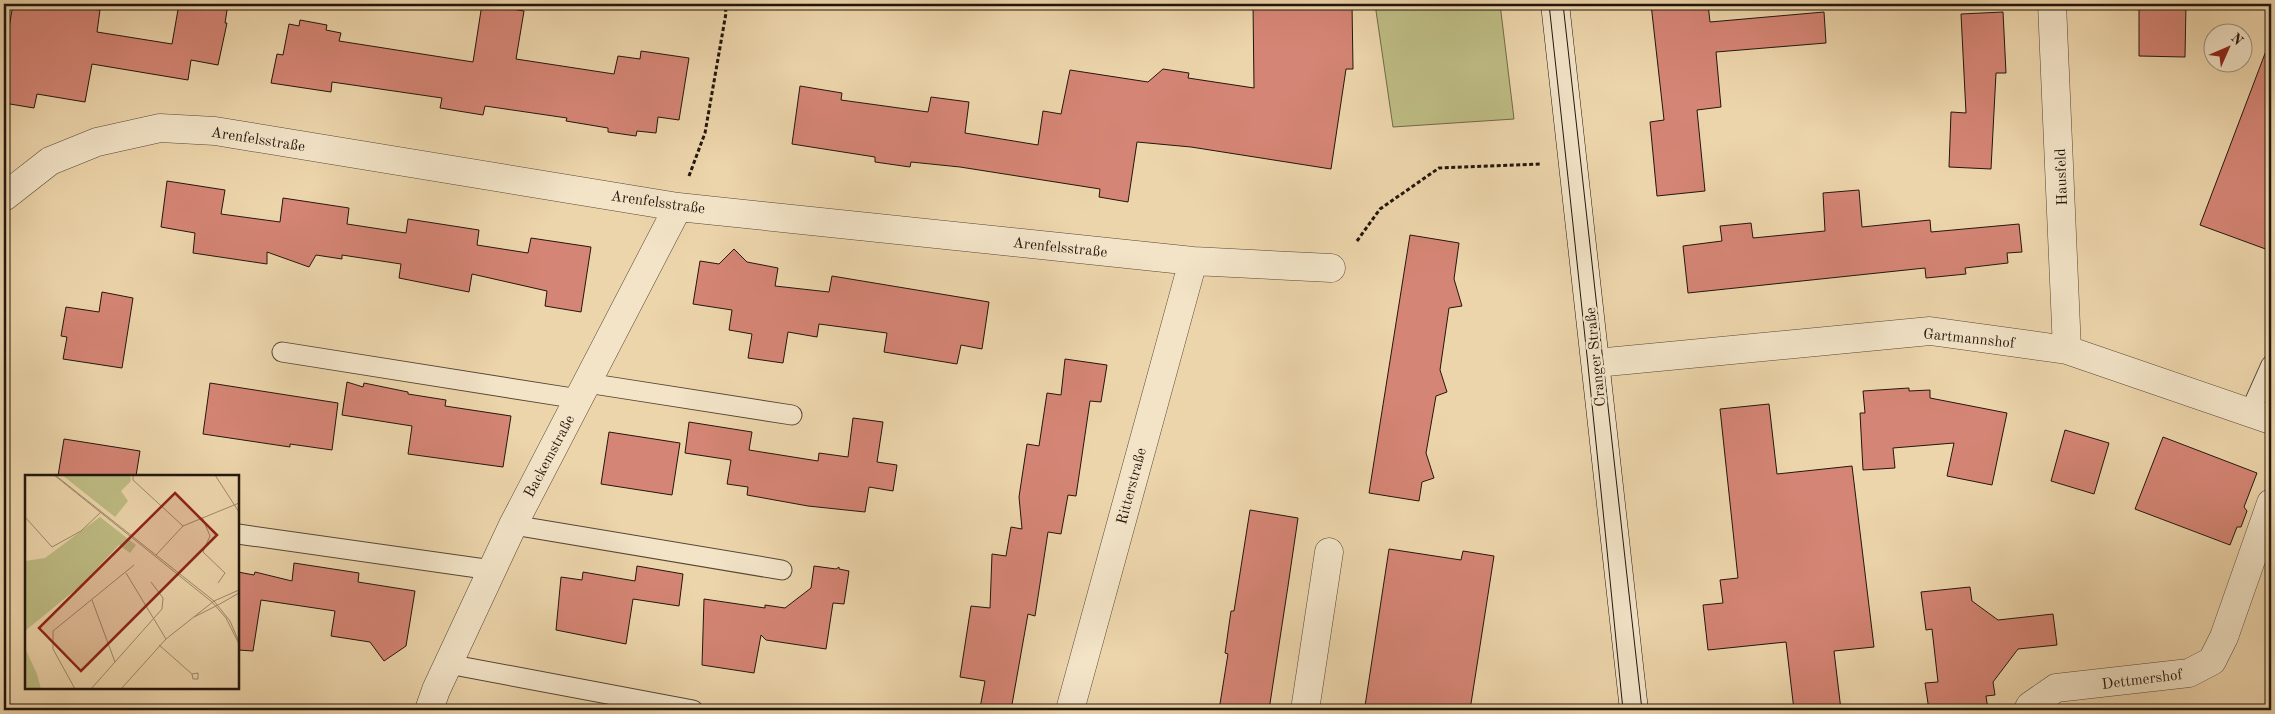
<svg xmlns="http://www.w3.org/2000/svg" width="2275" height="714" font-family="'Old Standard TT',serif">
  <rect width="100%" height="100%" fill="#edd5ab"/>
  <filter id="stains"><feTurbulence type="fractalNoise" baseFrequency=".004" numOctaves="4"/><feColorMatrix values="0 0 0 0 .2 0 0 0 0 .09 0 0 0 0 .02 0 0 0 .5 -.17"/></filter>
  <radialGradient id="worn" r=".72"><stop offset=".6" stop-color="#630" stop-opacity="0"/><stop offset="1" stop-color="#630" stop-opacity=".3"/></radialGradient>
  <path fill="#bebc84" stroke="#706948" d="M1375,4H1500L1514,119L1393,127Z"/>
  <path fill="#d58575" stroke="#22160c" d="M13,4H83L82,8L100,10L97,32L172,44L179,4H228L225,23H227L218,65L191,60L188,80L92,64L85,102L37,94L34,108L4,103V58Z
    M482,4L524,11L516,59L614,74L618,56L640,59L641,51L689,58L679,120L658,117L656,133L637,131L636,136L608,132V128L566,121L567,118L485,106L483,115L440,108L442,98L332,82L331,92L271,83L277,54L283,55L289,24L299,26L300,20L327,25L326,30L341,33L339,41L473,62Z
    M1253,4H1352L1353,69H1346L1331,169L1191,147L1137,142L1128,202L1099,197L1100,189L960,167L911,162L910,167L875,162V157L792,144L800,86L842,93L841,100L928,112L931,97L969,102L965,133L1038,145L1043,111L1061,114L1070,70L1148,82L1163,69L1189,73L1188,78L1254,88Z
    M1651,4H1708L1710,22L1824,12L1826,43L1716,52L1721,107L1697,110L1705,191L1657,196L1650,122L1664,120Z
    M2139,4H2186L2185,57L2139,56Z
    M2003,12L2006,73H1996L1991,169L1949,167L1951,112L1966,113L1961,14Z
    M2269,43H2271V251L2200,225Z
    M167,181L225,190L221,214L280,222L283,198L349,208L347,224L406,233L408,219L479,230L477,245L528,253L531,238L591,247L581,312L545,306L547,291L472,274L469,292L399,278L401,264L342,255V259L316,255L309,267L267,252V264L193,253L195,233L161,227Z
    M1859,190L1862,227L1930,220L1931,232L2019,224L2022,252L2007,253L2008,263L1965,268L1966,274L1926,278L1925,268L1688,293L1683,246L1722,241L1720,226L1751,223L1753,238L1825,231L1823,193Z
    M1410,235L1459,243L1454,279L1462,306L1449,308L1440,370L1447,392L1436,396L1426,453L1434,478L1422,482L1419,501L1369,493Z
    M734,249L747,262L778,268L775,286L829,292L832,276L989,302L982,349L961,345L957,364L884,352L887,333L819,324L817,337L788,332L783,363L748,358L752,334L729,330L732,310L693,304L700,261L719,264Z
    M102,292L133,298L122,368L63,359L67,337L61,336L66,307L99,312Z
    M1065,359L1107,365L1101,402L1090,401L1076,496L1068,495L1061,534L1048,532L1035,616L1028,614L1011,710L980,708L985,681L960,677L971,606L990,608L992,554L1006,556L1011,527L1022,529L1019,497L1027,444L1039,446L1047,393L1061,395Z
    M347,382L363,387L364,383L408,392V394L446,400L445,406L511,416L503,467L408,454L412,426L342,415Z
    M210,383L338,403L332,450L290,444V447L203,434Z
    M1909,388V391L1930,390V398L2007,413L1992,485L1947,476L1954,443L1893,448L1895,468L1863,470L1860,413H1865L1863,391Z
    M1769,404L1777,474L1852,466L1874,647L1834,651L1841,710H1794L1786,642L1708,650L1703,605L1723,603L1720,580L1738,578L1720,409Z
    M853,418L883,422L877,462L897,465L893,491L869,487L865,512L808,506L747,495L748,487L727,484L731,460L685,453L689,422L752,432L749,450L818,461L819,453L848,457Z
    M2065,430L2109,443L2094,494L2051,481Z
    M609,432L680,443L672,495L601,484Z
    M2163,437L2257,473L2244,507L2247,511L2241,527H2237L2230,545L2135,509Z
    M64,439L140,451L136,476H58Z
    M1250,510L1298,518L1288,586L1269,710H1219L1228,654L1225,653L1231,611H1234Z
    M1389,549L1461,560L1463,551L1494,556L1470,710H1392L1365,706Z
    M294,563L359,573L358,582L415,591L406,646L384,661L370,642L331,636L335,611L261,600L253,651L238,650V572L254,575L255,572L292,581Z
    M637,566L683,574L679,606L633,599L626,644L556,630L561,577L582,580L583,572L635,581Z
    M814,566L836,569L839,567V569L849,571L844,604L833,603L826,649L766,640L761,635L754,673L702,665L704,599L765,608V605L785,608L811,588Z
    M1970,587L1972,601L1998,620L2053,614L2057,645L2018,649L1993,682L1995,695L1986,696L1988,710H1929L1925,683L1938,682L1932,629L1926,630L1921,592Z"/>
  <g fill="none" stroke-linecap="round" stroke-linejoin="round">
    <defs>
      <path id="service" d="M282,352L579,399
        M587,383L792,415
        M2250,412L2271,365
        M513,525L782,570
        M238,534L492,570
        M448,664L693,710"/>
      <path id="minor" d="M2052,4L2067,350
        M4,197L50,161L97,142L160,128L215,131L678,207L1193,261L1331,268
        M1596,363L1930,331L2067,350L2271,420
        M429,710L436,690L513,525L678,207
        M1070,710L1193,261
        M1305,710L1329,552
        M2028,710L2030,706L2056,688L2189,673L2212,661L2224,637L2271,503"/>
      <path id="secondary" d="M1555,4L1634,710"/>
    </defs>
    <use href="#service" stroke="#554634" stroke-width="21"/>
    <use href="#minor" stroke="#554634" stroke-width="29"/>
    <use href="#secondary" stroke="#22160c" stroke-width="29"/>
    <path stroke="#22160c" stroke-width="3" stroke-dasharray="4 2.5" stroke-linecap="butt" d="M689,176L705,133L726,13L725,4
      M1357,241L1380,209L1439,168L1542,164"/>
    <use href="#service" stroke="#f3e4c8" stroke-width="19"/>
    <use href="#minor" stroke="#f3e4c8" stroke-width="28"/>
    <use href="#secondary" stroke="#f3e4c8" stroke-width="28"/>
    <path stroke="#22160c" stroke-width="1" d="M1549,4C1575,239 1600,475 1623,710
      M1563,4L1642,710"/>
  </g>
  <g text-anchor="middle" stroke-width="5" stroke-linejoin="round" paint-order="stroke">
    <g font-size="15" fill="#22160c" stroke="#f3e4c8">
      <text transform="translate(258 139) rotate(9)" y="5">Arenfelsstraße</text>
      <text transform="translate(2061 177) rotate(-92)" y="5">Hausfeld</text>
      <text transform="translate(658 202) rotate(8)" y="5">Arenfelsstraße</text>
      <text transform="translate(1060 247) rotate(6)" y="5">Arenfelsstraße</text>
      <text transform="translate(1969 338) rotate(6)" y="5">Gartmannshof</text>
      <text transform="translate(1595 357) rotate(-96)" y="5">Cranger Straße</text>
      <text transform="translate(549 456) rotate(-62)" y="5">Backemstraße</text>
      <text transform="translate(1131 486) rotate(-75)" y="5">Ritterstraße</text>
      <text transform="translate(2142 679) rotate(-7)" y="5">Dettmershof</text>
    </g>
  </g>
  <g transform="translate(25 475)">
    <rect width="214" height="214" fill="#edd5ab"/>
    <path d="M37,0H105L106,6L96,16L103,26L90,42ZM75,42L111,70L105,78L94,70L55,111L0,156V86L20,83ZM0,173L12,199L16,214H0Z" fill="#bebc84"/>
    <path fill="none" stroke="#9c896b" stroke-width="1" d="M29,0L187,127L201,143L214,169M30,0L189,126L205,146L214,167M108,0V5L158,51M190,0L214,37M0,42L27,72L56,56L76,37M177,42L185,61L178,77L200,98L193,108M131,80L158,51L214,28M101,98L141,164M67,125L90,187M189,126L214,115M193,130L214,118M169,142L193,130M134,170L167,199L173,198V204H168L167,199M50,214L28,174V156L109,90M66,214L137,134L138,123L126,107M96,214L141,164L189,126"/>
    <path fill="#8f2418" fill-opacity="0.15" stroke="#8f2418" stroke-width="2.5" d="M150,18L192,60L56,196L14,153Z"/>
    <rect width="214" height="214" fill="none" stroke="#22160c" stroke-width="2.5"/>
  </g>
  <rect width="2275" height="714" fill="none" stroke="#edd5ab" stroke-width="20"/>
  <rect x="5" y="5" width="2265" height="704" fill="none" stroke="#22160c" stroke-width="2.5"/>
  <rect x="10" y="10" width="2255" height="694" fill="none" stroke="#22160c"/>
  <g transform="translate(2228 48) rotate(45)"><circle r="24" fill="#f3e4c8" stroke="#9f927d"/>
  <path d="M0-4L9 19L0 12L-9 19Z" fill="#8f2418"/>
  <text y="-8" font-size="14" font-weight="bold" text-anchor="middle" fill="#22160c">N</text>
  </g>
  <rect width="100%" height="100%" filter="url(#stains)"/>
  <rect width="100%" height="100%" fill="url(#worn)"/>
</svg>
